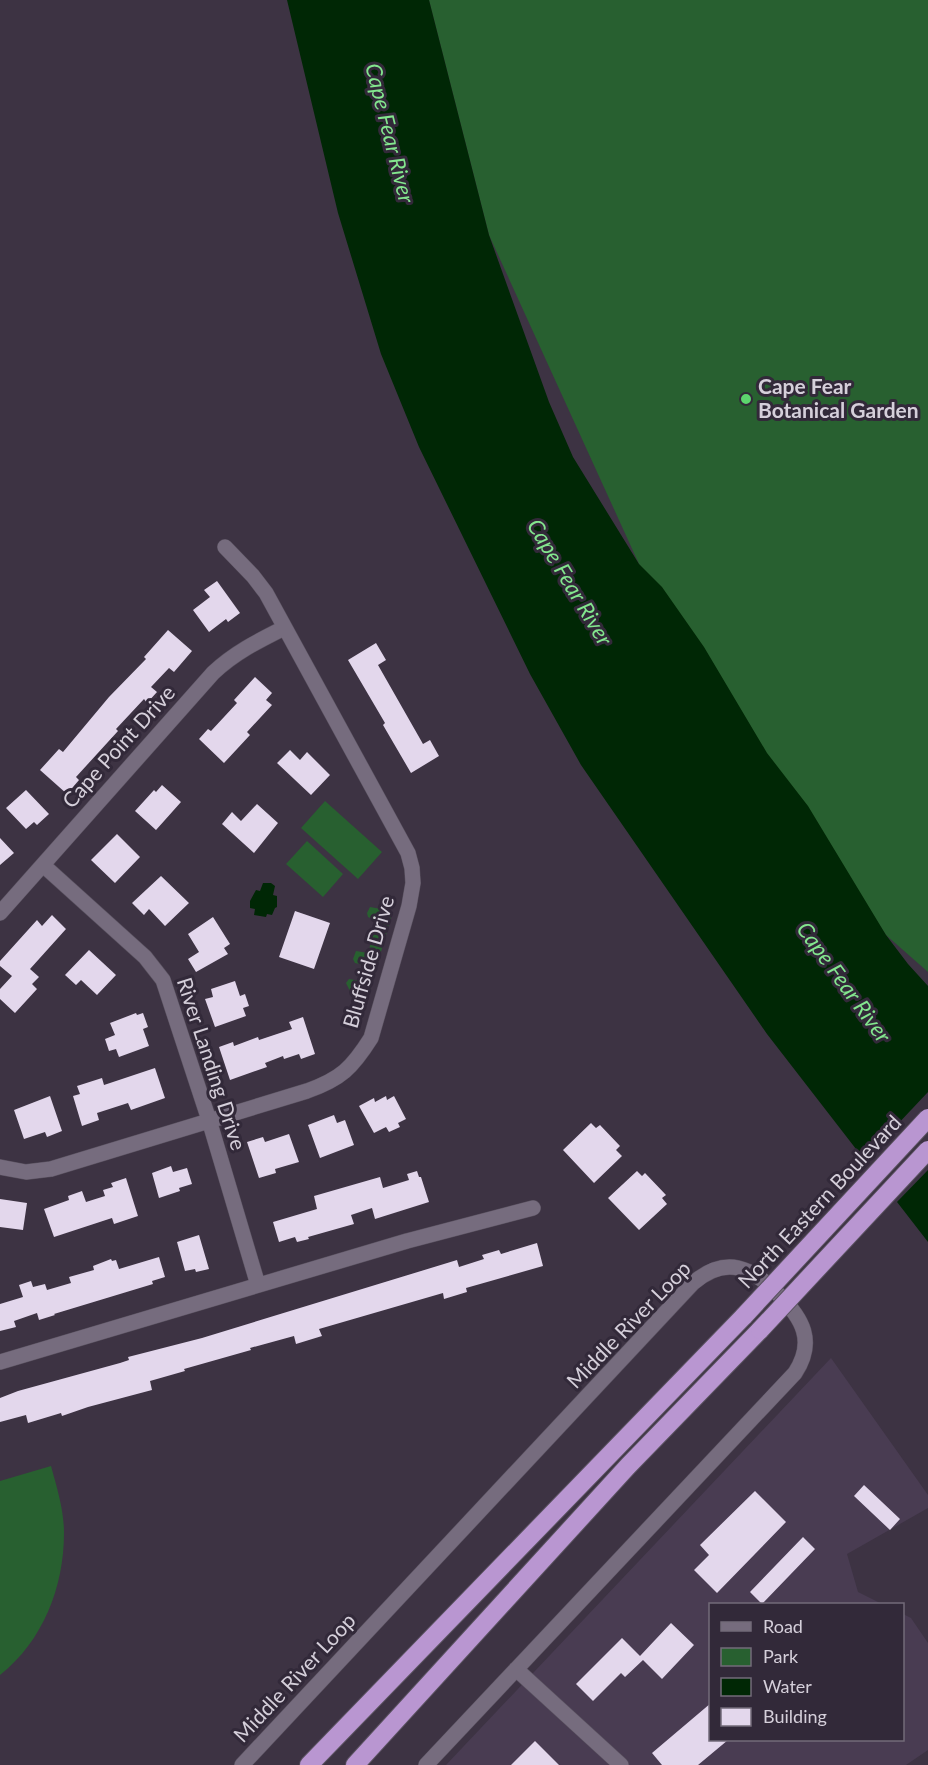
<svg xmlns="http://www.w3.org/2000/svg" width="928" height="1765" font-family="Lato,sans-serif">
  <rect width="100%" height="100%" fill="#3d3343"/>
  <path fill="#493c52" d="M831,1358L928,1495V1508L847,1554L858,1592L882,1604H710V1740H902L903,1614L911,1618L928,1643V1750L906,1765H446Z"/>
  <path fill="#286030" d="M429,0H928V972L886,935L639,564L489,235Z
    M325,801L382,852L358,879L301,828Z
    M307,841L343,874L323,897L286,864Z
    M370,907L387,910L392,914L369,993L363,994L350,991L346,983L349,979L360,981L364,965L355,963L353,959L356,951L368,953L377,921L368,917L367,913Z
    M51,1466C57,1488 64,1510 64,1533C64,1587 43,1641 0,1675V1481Z"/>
  <path fill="#002705" d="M287,0H429L489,235L549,402L573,457L639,564L662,587L704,647L767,753L808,806L886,935L908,964L928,986V1242L767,1034L581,765L530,674L419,447L381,354L338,213Z
    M263,883H271L275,886L273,895L277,896V907L275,908L272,915L267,914L266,917L254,915L255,909L250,908V901L256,890L260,891Z"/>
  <path fill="#3d3343" d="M928,1092V1170L895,1204L862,1162Z"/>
  <path fill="#e3d7ec" d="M217,581L240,613L228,622L226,619L209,632L193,610L210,597L204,590Z
    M168,630L192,651L174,672L169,668L151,687L157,692L147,703L144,699L116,729L118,731L76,777L79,780L67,794L40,770L59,749L63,752L109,697L146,659L144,657Z
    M376,643L386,660L378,665L423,744L430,740L439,756L411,773L383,725L385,723L348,660Z
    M255,677L272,693L266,700L272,705L247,732L250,735L224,763L199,739L208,729L211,731L237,703L234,700Z
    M290,750L300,760L307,752L330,775L311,795L277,763Z
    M162,785L181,802L156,830L135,811L154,790L156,792Z
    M26,790L49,814L37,825L34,822L26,829L6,808Z
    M257,804L278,823L254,853L222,824L232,812L241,821Z
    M117,834L140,857L115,883L91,860Z
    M0,838L14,853L0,865Z
    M161,876L189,903L165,926L149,909L144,915L132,903Z
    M295,911L330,923L314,969L279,957Z
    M52,915L66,929L30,969L39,977L32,984L37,989L15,1013L0,999V989L12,976L0,966V961L37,920L42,926Z
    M213,917L230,944L224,948L228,954L196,972L188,959L199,952L188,934Z
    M89,950L116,975L97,995L81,980L76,985L65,975Z
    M235,981L240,996L245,994L249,1006L243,1008L246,1016L215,1027L205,999L213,997L211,989Z
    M136,1013L137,1015L143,1013L148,1027L143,1029L149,1046L119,1057L116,1049L109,1051L105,1039L115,1035L110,1023Z
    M303,1017L315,1054L301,1059L299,1054L284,1059L283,1056L265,1063L267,1067L230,1080L219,1047L233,1042L234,1046L258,1037L259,1040L292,1029L289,1022Z
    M155,1068L165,1098L131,1110L128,1103L97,1113L99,1120L82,1126L73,1096L80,1094L77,1086L102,1078L104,1085Z
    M50,1096L62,1131L47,1137L45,1132L24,1139L14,1110Z
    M386,1096L387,1100L394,1096L406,1119L398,1123L400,1127L389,1132L386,1127L374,1133L359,1106L374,1098L375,1102Z
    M334,1115L337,1123L345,1120L354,1145L320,1158L308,1125Z
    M591,1123L596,1128L600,1125L620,1146L616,1150L622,1156L594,1183L563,1150Z
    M289,1134L299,1162L275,1169L276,1173L259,1178L247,1142L263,1137L265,1142Z
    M171,1166L173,1172L187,1168L192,1184L179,1188L180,1191L159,1198L152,1173Z
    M417,1171L419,1177H421L429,1202L375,1219L372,1208L351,1215L354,1224L308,1237L309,1239L297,1242L295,1237L279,1242L273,1222L317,1209L314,1196L380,1177L383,1188L409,1180L407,1174Z
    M637,1171L642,1176L645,1173L666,1195L662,1198L667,1204L639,1230L608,1198Z
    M126,1178L138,1216L114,1224L112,1218L54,1237L44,1209L69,1200L68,1196L82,1191L86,1202L105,1196L103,1190L113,1187L111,1183Z
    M0,1199L27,1203L23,1230L0,1227Z
    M199,1235L209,1269L196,1272L195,1269L185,1271L177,1242Z
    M537,1243L543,1266L466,1288L467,1292L444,1299L443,1293L319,1329L322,1336L296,1344L294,1336L250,1348L251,1350L184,1369L185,1371L150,1381L152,1390L88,1407L62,1416L61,1413L28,1423L26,1415L0,1422V1398L18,1391L120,1363L129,1360L128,1357L202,1338L457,1260L459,1267L484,1259L482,1255L499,1250L501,1254Z
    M159,1257L165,1277L152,1281L153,1284L54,1314L55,1315L39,1320L37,1313L14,1321L16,1327L0,1331V1304L23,1297L19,1285L31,1281L33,1287L45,1284L47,1290L71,1283L69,1277L94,1270L93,1266L111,1259L112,1261L116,1260L119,1269Z
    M864,1485L900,1519L890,1530L854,1496Z
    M755,1491L786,1522L717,1593L694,1570L709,1555L700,1545Z
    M803,1537L815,1549L762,1604L750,1592Z
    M671,1623L694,1645L662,1679L643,1660L625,1677L621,1673L593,1701L576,1684L622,1638L640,1656Z
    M711,1703V1740H728L698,1765H662L652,1753Z
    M535,1741L559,1765H511Z"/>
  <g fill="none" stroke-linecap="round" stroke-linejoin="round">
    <defs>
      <path id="minor" d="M43,865L145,957L163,980L209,1120L258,1285
        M0,913L213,673C234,653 258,641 284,628
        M0,1167L26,1172L51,1169L307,1091C341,1079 352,1068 371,1038L409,906L413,883L412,868L408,853L266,593L253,576L225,547
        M0,1362L407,1241L533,1208
        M516,1669L621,1765
        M242,1765L693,1283C726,1255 752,1267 779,1295C802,1318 816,1341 795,1373L426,1765"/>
      <path id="highway" d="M309,1765L744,1316
        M355,1765L628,1466L760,1330"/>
    </defs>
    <use href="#minor" stroke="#59515f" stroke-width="16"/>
    <use href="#highway" stroke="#59515f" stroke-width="20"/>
    <use href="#minor" stroke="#766c7e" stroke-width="15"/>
    <use href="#highway" stroke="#b996d1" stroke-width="18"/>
    <defs>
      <path id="highway-bridge" d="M744,1316L928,1118
        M760,1330L928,1150"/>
    </defs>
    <use href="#highway-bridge" stroke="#59515f" stroke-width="20" stroke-linecap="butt"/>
    <use href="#highway-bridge" stroke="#b996d1" stroke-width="18"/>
  </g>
  <circle fill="#5cd56d" stroke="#322939" stroke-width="2" cx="746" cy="399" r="6"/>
  <g text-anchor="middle" stroke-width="6" stroke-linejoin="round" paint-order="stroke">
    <g font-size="21" font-weight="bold" fill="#d5cfda" stroke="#322939" text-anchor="start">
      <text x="758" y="394">Cape Fear<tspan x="758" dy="24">Botanical Garden</tspan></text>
    </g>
    <g font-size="21" fill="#d5cfda" stroke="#322939">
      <text transform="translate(119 747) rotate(-48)" y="7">Cape Point Drive</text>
      <text transform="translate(369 962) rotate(-74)" y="7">Bluffside Drive</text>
      <text transform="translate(211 1064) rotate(72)" y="7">River Landing Drive</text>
      <text transform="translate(820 1202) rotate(-47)" y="7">North Eastern Boulevard</text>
      <text transform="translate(629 1325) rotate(-46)" y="7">Middle River Loop</text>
      <text transform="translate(295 1678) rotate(-47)" y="7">Middle River Loop</text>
    </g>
    <g font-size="22" font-style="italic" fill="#83e68e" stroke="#322939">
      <text transform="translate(390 133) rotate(76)" y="8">Cape Fear River</text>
      <text transform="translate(570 582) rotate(59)" y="8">Cape Fear River</text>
      <text transform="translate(844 982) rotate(54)" y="8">Cape Fear River</text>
    </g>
  </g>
  <rect x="709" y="1603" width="195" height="138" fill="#322939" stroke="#736b79" stroke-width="1.5"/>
  <rect x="721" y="1622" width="30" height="9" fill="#766c7e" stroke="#736b79" stroke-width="1.5"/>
  <text x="763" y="1633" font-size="18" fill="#d5cfda">Road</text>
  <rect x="721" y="1648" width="30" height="18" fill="#286030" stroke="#736b79" stroke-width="1.5"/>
  <text x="763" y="1663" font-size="18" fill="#d5cfda">Park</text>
  <rect x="721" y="1678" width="30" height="18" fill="#002705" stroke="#736b79" stroke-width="1.5"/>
  <text x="763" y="1693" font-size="18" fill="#d5cfda">Water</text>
  <rect x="721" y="1708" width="30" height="18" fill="#e3d7ec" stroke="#736b79" stroke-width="1.5"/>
  <text x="763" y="1723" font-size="18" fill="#d5cfda">Building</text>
</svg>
